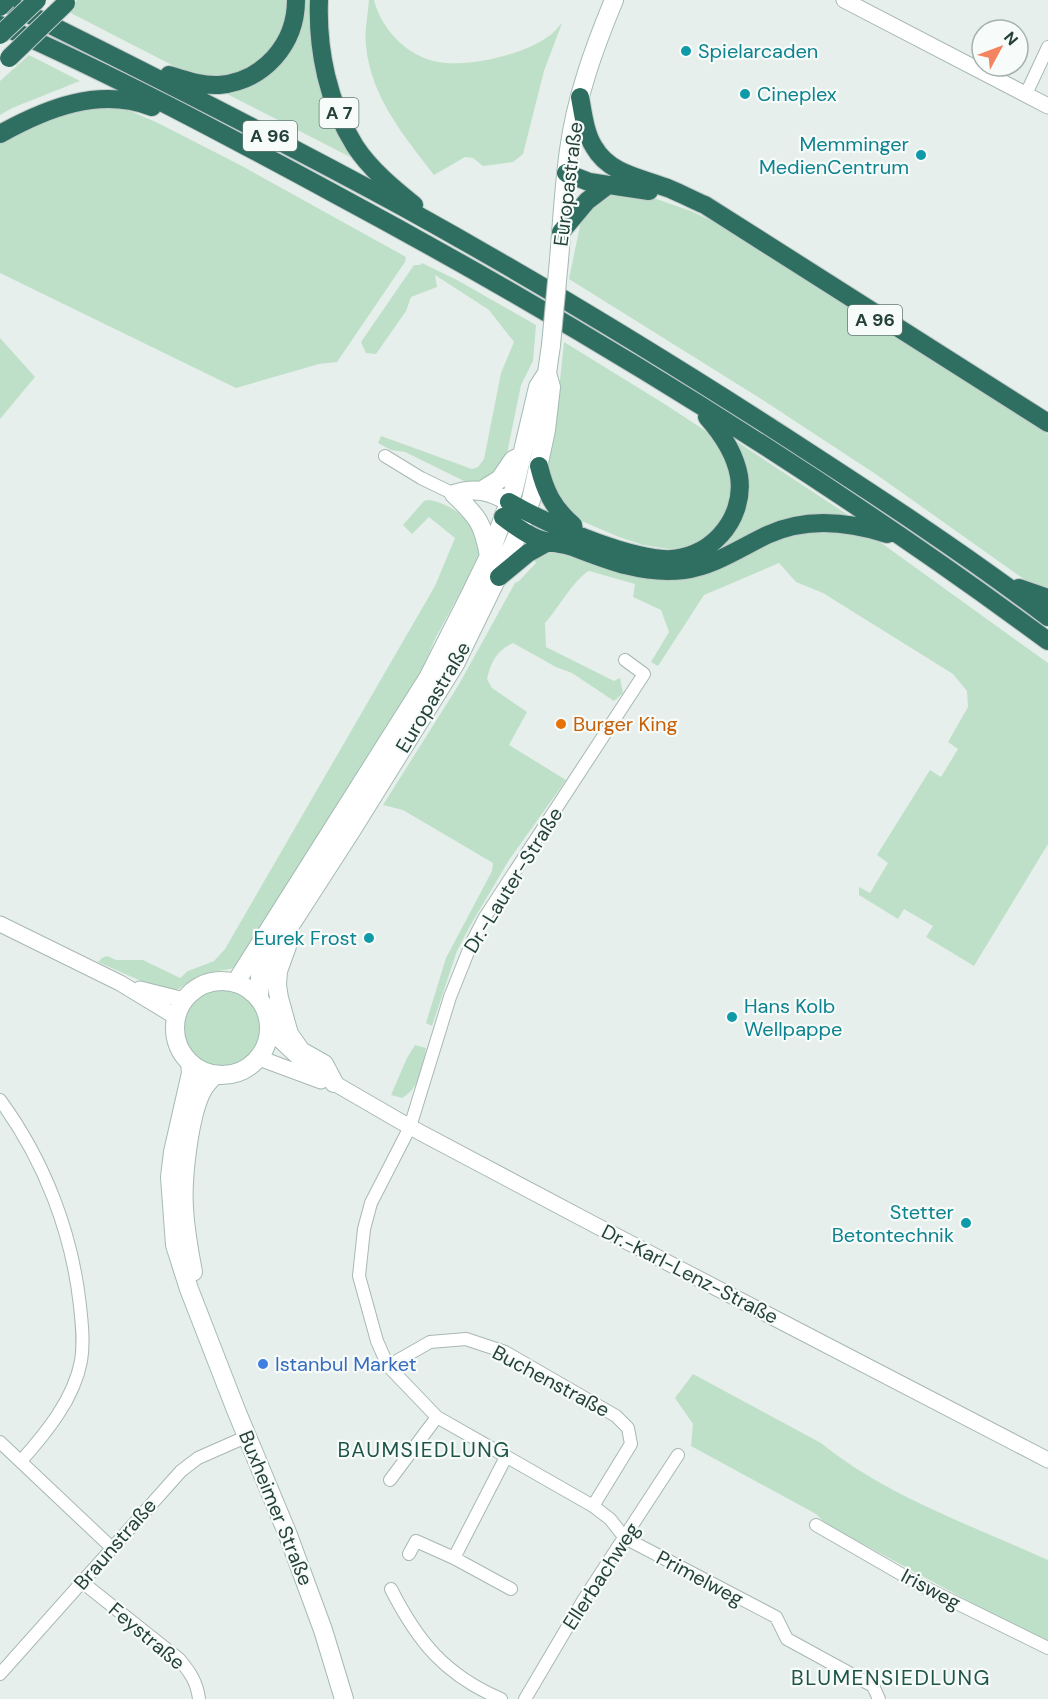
<svg xmlns="http://www.w3.org/2000/svg" width="1048" height="1699" font-family="'DM Sans',sans-serif">
  <rect width="100%" height="100%" fill="#e6efeb"/>
  <path fill="#bfe0c8" d="M77,0H289L288,20L273,49L242,73L199,79L67,11Z
    M304,0H313V58L320,85L360,162L225,93L244,88Z
    M369,0H374C382,32 412,61 446,63C476,65 525,54 549,36C554,33 558,27 562,23L544,71L523,154L513,162L483,166L473,158L465,157L434,175C404,136 371,97 366,46C364,31 368,15 369,0Z
    M29,55L80,81L12,108L0,115V81Z
    M95,107L126,109L158,123L242,166L406,257L405,262L337,362L319,364L236,388L0,273V143L58,116Z
    M604,194H642L691,211L716,223L1048,434V594L1042,592L877,475L758,397L569,279L581,221Z
    M422,263L457,280L536,325L533,361L521,385L505,463L483,482H466L405,452L391,450L378,443L381,436L472,469L478,467L484,459L501,373L514,342L489,310L435,275L437,287L411,297L406,311L376,354L366,353L361,342L414,265H420Z
    M0,338L35,377L0,419Z
    M564,342L663,403L715,437L733,469L730,510L702,543L676,550L643,545L619,537L572,517L563,511L547,466L559,390Z
    M730,437L851,517C836,516 820,513 805,515C770,519 742,540 711,555L736,520Z
    M429,500C458,505 480,528 479,557L435,639L421,673L241,965C229,971 216,970 204,974C190,978 181,992 166,992L98,962L102,958L107,956L116,960H143L180,978L188,971L214,961L225,949L435,586L455,538L429,517L412,534L403,525L424,501Z
    M802,528L862,533L880,542L1048,663V844L974,966L926,937L933,926L904,909L898,919L859,895V887L870,893L888,863L877,855L930,770L941,777L958,749L948,742L968,707L967,691L953,674L823,593L796,582L779,563L704,595L658,666L651,662L669,632L661,610L633,597L635,584L589,571C574,579 558,609 545,623L546,647L614,681L620,678L623,693L614,701L572,673L556,667L513,643C496,651 491,662 487,679L492,688L527,712L509,745L566,780L509,860L470,926L457,951L432,1026L426,1023L446,958L492,871L493,863L403,810L383,805L458,686L515,583L519,581L536,563L533,559L550,552L558,551L651,577Z
    M181 1028a41 41 0 1 1 82 0a41 41 0 1 1-82 0Z
    M415,1045L426,1048C423,1067 420,1088 402,1098L391,1095L407,1058Z
    M693,1374L821,1443C886,1496 971,1525 1048,1560V1644L826,1524L816,1514L691,1446L693,1424L675,1398Z"/>
  <g fill="none" stroke-linecap="round" stroke-linejoin="round">
    <defs>
      <path id="minor" d="M1026,94L1048,47
        M385,456L421,478L454,494
        M625,660L644,674L485,917L472,942L450,997L410,1127L371,1203L364,1229L359,1276L377,1341L388,1366L437,1417L593,1506L610,1519L625,1538L776,1617L787,1639L873,1686L879,1699
        M0,1100C44,1160 72,1232 80,1306C82,1324 84,1343 81,1361C74,1399 46,1433 21,1461
        M388,1366L430,1342L466,1339L505,1352L616,1416L628,1428L631,1444L593,1506
        M0,1442L111,1547
        M390,1480L437,1417
        M816,1525L920,1585L1048,1648
        M409,1554L416,1541L454,1558L511,1589
        M454,1558L506,1457
        M82,1582L179,1659C190,1672 197,1682 199,1699
        M391,1589C418,1642 445,1675 501,1699
        M0,1674L181,1471L198,1458L248,1436
        M525,1699L584,1599L678,1455"/>
      <path id="tertiary" d="M844,0L1048,106
        M0,924L120,983L176,1017
        M140,989L184,1000
        M270,1031L301,1060L334,1083L410,1127L595,1225L1048,1460
        M259,1058L321,1081"/>
      <path id="secondary" d="M559,260C562,223 564,186 569,150C576,98 594,48 614,0
        M481,491L500,479L513,460L519,457
        M454,494C478,517 483,523 489,556
        M454,494C475,487 490,491 509,502
        M287,946L278,971L277,985L279,998L289,1034L301,1051L324,1064L334,1083
        M175 1028a47 47 0 1 1 94 0a47 47 0 1 1-94 0Z
        M236,982L428,678L471,593L489,556L514,489L538,387L547,373
        M259,997L260,977L280,941L351,831L455,664L514,543L531,500L546,430L551,387L547,373L551,345
        M190,1063L191,1073L173,1152L170,1177L175,1245L189,1289L236,1410L288,1535L323,1630L344,1699
        M193,1272C189,1251 185,1229 184,1208C182,1179 189,1114 203,1089C206,1084 211,1079 215,1075"/>
      <path id="motorway" d="M0,0C136,67 270,135 403,207C528,276 650,350 770,427C864,488 959,549 1048,617
        M319,0C317,50 328,103 355,146C370,169 393,188 414,205
        M0,25C114,75 224,134 333,193C581,326 822,474 1048,641
        M169,75C185,80 202,86 219,85C264,81 296,44 296,0
        M580,97C583,113 585,133 594,147C610,175 643,178 670,189C682,194 693,200 705,205L1048,423
        M0,134C47,108 99,87 152,107
        M566,173L589,182L649,191
        M561,232L587,201L608,185
        M539,466C545,491 553,508 573,525L574,531
        M509,502C549,525 618,555 663,559C707,562 746,521 739,476C735,453 722,434 707,417
        M503,517C514,525 525,534 538,539C549,543 562,543 573,547C609,561 645,575 684,570C714,566 740,548 767,535C806,517 847,521 887,534
        M499,577L528,553L548,542
        M1019,588L1048,598"/>
    </defs>
    <use href="#minor" stroke="#a8b8b2" stroke-width="14"/>
    <use href="#tertiary" stroke="#a8b8b2" stroke-width="17"/>
    <use href="#secondary" stroke="#a4bbb3" stroke-width="20"/>
    <use href="#motorway" stroke="#c2cac8" stroke-width="20"/>
    <use href="#minor" stroke="#fff" stroke-width="12"/>
    <use href="#tertiary" stroke="#fff" stroke-width="15"/>
    <use href="#secondary" stroke="#fff" stroke-width="18"/>
    <use href="#motorway" stroke="#2f6f62" stroke-width="18"/>
    <defs>
      <path id="secondary-bridge" d="M551,345L559,260"/>
      <path id="motorway-bridge" d="M0,7L7,0
        M0,35L37,0
        M9,58L66,3"/>
    </defs>
    <use href="#secondary-bridge" stroke="#a4bbb3" stroke-width="20" stroke-linecap="butt"/>
    <use href="#motorway-bridge" stroke="#c2cac8" stroke-width="20" stroke-linecap="butt"/>
    <use href="#secondary-bridge" stroke="#fff" stroke-width="18"/>
    <use href="#motorway-bridge" stroke="#2f6f62" stroke-width="18"/>
  </g>
  <g fill="#0f9aa8" stroke="#f7fbf9" stroke-width="2">
    <circle cx="686" cy="51" r="6"/>
    <circle cx="745" cy="94" r="6"/>
    <circle cx="921" cy="155" r="6"/>
    <circle cx="369" cy="938" r="6"/>
    <circle cx="732" cy="1017" r="6"/>
    <circle cx="966" cy="1223" r="6"/>
  </g>
  <circle fill="#e8710a" stroke="#f7fbf9" stroke-width="2" cx="561" cy="724" r="6"/>
  <circle fill="#3f7fe0" stroke="#f7fbf9" stroke-width="2" cx="263" cy="1364" r="6"/>
  <g text-anchor="middle" stroke-width="4.5" stroke-linejoin="round" paint-order="stroke">
    <g fill="#f7fbf9" stroke="#637a73" stroke-width="1.5">
      <rect x="319.5" y="98" width="39" height="30" rx="4.5"/>
      <rect x="243" y="121" width="54" height="30" rx="4.5"/>
      <rect x="848" y="305" width="54" height="30" rx="4.5"/>
    </g>
    <g font-size="18" font-weight="bold" fill="#24423a">
      <text x="339" y="119">A 7</text>
      <text x="270" y="142">A 96</text>
      <text x="875" y="326">A 96</text>
    </g>
    <g font-size="20" fill="#0d838f" stroke="#f7fbf9" text-anchor="start">
      <text x="698" y="58">Spielarcaden</text>
      <text x="757" y="101">Cineplex</text>
      <text x="909" y="151" text-anchor="end">Memminger<tspan x="909" dy="23">MedienCentrum</tspan></text>
      <text x="357" y="945" text-anchor="end">Eurek Frost</text>
      <text x="744" y="1013">Hans Kolb<tspan x="744" dy="23">Wellpappe</tspan></text>
      <text x="954" y="1219" text-anchor="end">Stetter<tspan x="954" dy="23">Betontechnik</tspan></text>
    </g>
    <g font-size="20" fill="#24423a" stroke="#f7fbf9">
      <text transform="translate(568 184) rotate(-83)" y="7">Europastraße</text>
      <text transform="translate(433 697) rotate(-59)" y="7">Europastraße</text>
      <text transform="translate(513 880) rotate(-58)" y="7">Dr.-Lauter-Straße</text>
      <text transform="translate(690 1274) rotate(27)" y="7">Dr.-Karl-Lenz-Straße</text>
      <text transform="translate(551 1381) rotate(28)" y="7">Buchenstraße</text>
      <text transform="translate(276 1508) rotate(68)" y="7">Buxheimer Straße</text>
      <text transform="translate(115 1544) rotate(-49)" y="7">Braunstraße</text>
      <text transform="translate(601 1576) rotate(-57)" y="7">Ellerbachweg</text>
      <text transform="translate(700 1578) rotate(28)" y="7">Primelweg</text>
      <text transform="translate(931 1589) rotate(28)" y="7">Irisweg</text>
      <text transform="translate(147 1636) rotate(40)" y="7">Feystraße</text>
    </g>
    <g font-size="20" fill="#c56008" stroke="#f7fbf9" text-anchor="start">
      <text x="573" y="731">Burger King</text>
    </g>
    <g font-size="20" fill="#366cbe" stroke="#f7fbf9" text-anchor="start">
      <text x="275" y="1371">Istanbul Market</text>
    </g>
    <g font-size="21" letter-spacing="1.5" fill="#1f5548" stroke="#f7fbf9">
      <text x="424" y="1457">BAUMSIEDLUNG</text>
      <text x="891" y="1685">BLUMENSIEDLUNG</text>
    </g>
  </g>
  <g transform="translate(1000 48) rotate(49)"><circle r="28" fill="#f7fbf9" stroke="#a3b1ad" stroke-width="1.5"/>
  <path d="M0-4.5L10 22L0 15L-10 22Z" fill="#f4845f"/>
  <text y="-9" font-size="16" font-weight="bold" text-anchor="middle" fill="#24423a">N</text>
  </g>
</svg>
